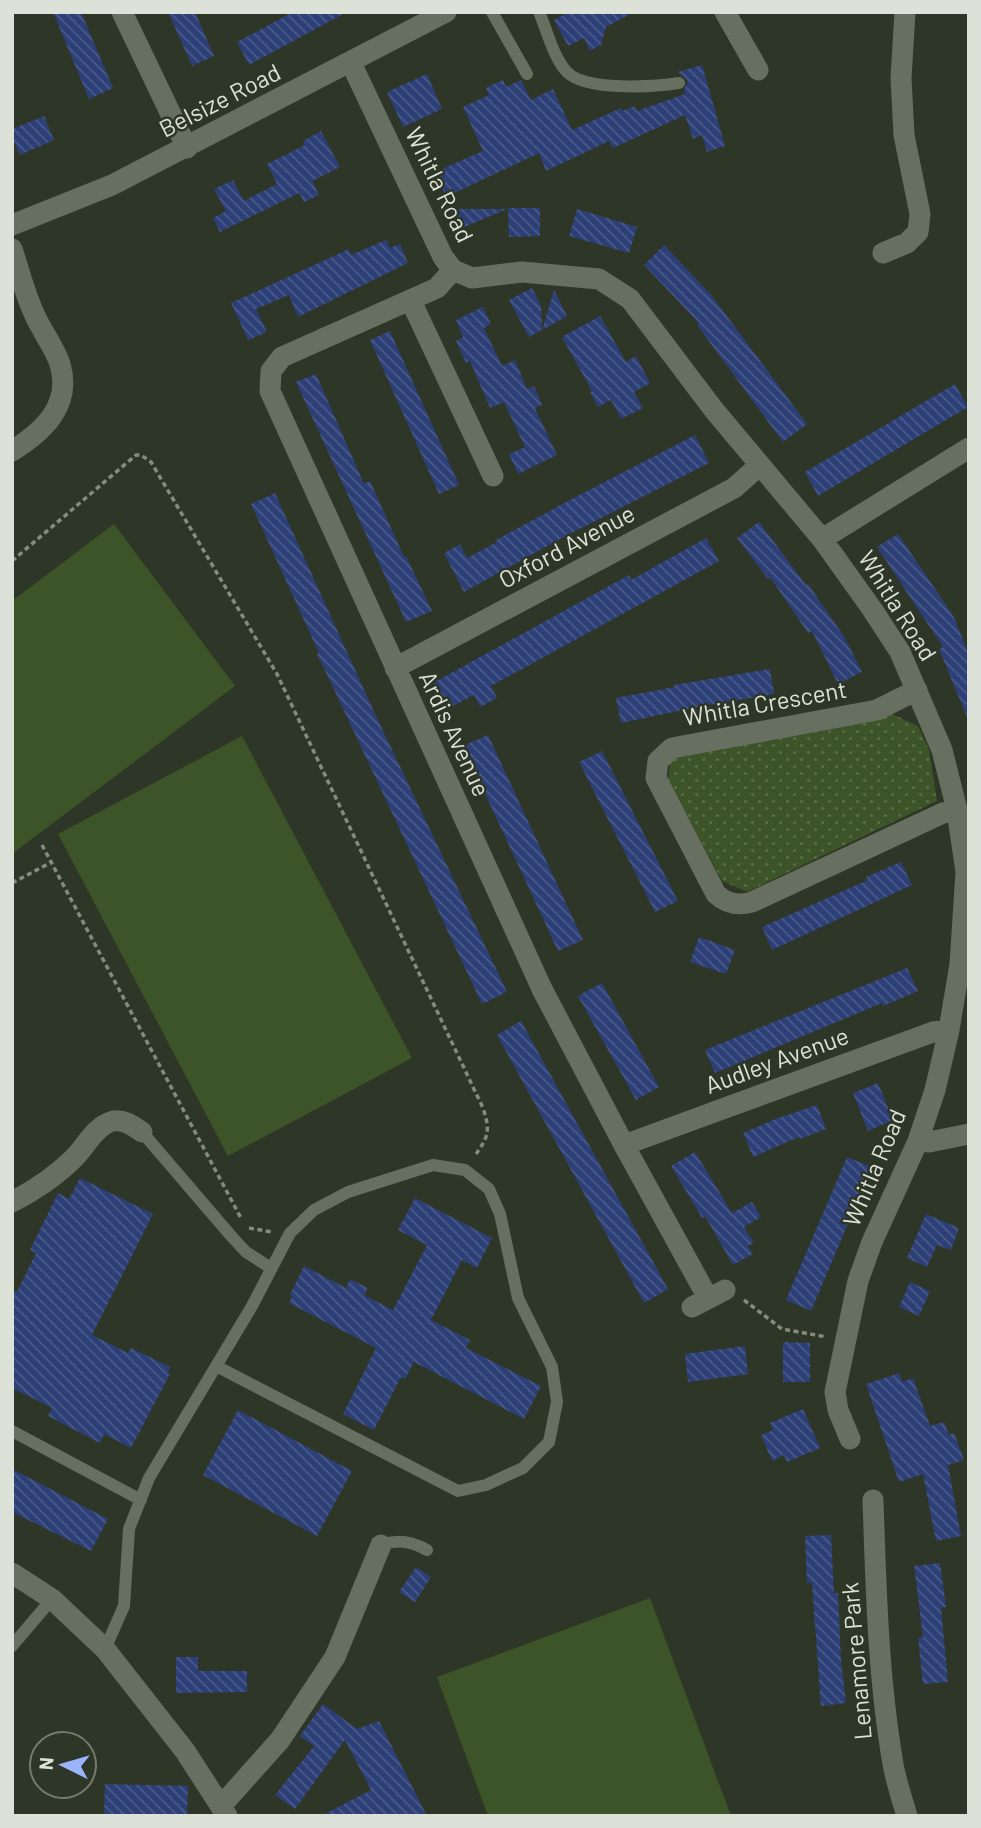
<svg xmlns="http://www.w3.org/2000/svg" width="981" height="1828" font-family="Barlow,sans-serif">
  <defs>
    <pattern id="grass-dots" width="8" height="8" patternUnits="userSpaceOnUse" patternTransform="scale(1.75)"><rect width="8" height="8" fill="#3d5429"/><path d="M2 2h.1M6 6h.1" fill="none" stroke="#596c47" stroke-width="1.8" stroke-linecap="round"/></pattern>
    <pattern id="building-back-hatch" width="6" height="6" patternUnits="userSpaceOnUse" patternTransform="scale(1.75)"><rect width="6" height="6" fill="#2d3f77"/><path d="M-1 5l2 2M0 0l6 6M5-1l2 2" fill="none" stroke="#4b5a8a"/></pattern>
  </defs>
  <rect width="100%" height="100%" fill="#2e3627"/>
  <path fill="url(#grass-dots)" d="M888,712L918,726L929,750L937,801L747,892L722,881L668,779L671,759Z"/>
  <path fill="#3d5429" d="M114,524L235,686L12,854V601Z
    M242,736L412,1058L228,1156L58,834Z
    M650,1598L731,1816H488L437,1677Z"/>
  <path fill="url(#building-back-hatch)" d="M53,12H81L113,88L89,99Z
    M168,12H195L214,56L192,66Z
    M293,12H347L249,65L237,42Z
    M569,12H634L606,27L601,45L590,51L584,38L568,46L554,20Z
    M702,65L725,146L707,152L702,135L693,139L685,115L613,148L609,141L546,171L539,153L446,197L435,172L483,151L463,107L489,95L486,88L503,80L506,87L521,80L531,100L553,89L572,130L621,108L623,111L635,106L637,111L685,94L684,90L688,81L678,72Z
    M427,74L442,109L403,127L387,92Z
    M44,116L54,140L20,155L12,137V129Z
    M321,131L340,167L312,181L319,195L304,202L299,193L220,232L213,218L226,211L214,189L233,180L244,201L277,184L267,164L305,145L303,141Z
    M508,208H540V236L509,237Z
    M451,209H507L460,229Z
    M577,209L637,227L629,253L569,236Z
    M386,240L390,248L400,244L408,263L298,317L289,295L256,309L267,332L248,340L231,303L349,249L351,255Z
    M664,245L712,296L807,424L783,442L697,325L699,323L644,265Z
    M532,288L541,306L542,330L529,337L509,300Z
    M554,290L567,316L542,330Z
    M483,307L491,324L484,328L502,366L515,360L527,389L534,386L542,405L535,408L557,455L518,474L509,454L525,447L504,402L490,408L470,361L466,363L456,341L463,337L456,320Z
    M600,316L626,362L636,356L650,383L634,392L643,408L621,419L611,400L598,407L590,392L592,391L562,337Z
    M390,331L459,485L439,494L370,340Z
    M316,374L364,484L370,481L404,557L406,556L432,611L406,622L296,382Z
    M955,384L968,407L818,496L805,472Z
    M695,435L709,463L562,538L464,592L444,553L460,544L467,558L497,542L496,540L568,501Z
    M275,493L376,716L507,992L482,1004L330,681L317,654L319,653L251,504Z
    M759,522L806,585L808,584L845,638L862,672L838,684L812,631L808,633L770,577L768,579L737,538Z
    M898,534L954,617L969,655V722L939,649L943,647L877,547Z
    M706,538L719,561L491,686L497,698L480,707L474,695L447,709L433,683L629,575L631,580Z
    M770,669L774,694L697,707L621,723L616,698L675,687L674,685Z
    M488,735L583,940L558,951L463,746Z
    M602,751L678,901L655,912L579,762Z
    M901,862L912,885L772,950L762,927L868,880L866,877Z
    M699,937L735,950L726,974L690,962Z
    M907,968L918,991L883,1006L882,1003L715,1073L705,1050Z
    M602,983L659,1087L636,1100L578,996Z
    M521,1021L668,1289L644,1303L497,1035Z
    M878,1083L893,1120L868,1131L853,1093Z
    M817,1105L826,1129L800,1139L799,1137L753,1157L743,1133L778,1118Z
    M695,1152L732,1213L752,1202L761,1217L744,1227L754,1243L748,1246L753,1254L733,1265L705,1216L702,1218L671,1166Z
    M847,1157L872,1167L811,1311L786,1300Z
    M80,1178L153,1214L92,1335L128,1353L131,1348L170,1367L168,1373L170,1374L131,1448L104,1434L100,1443L48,1416L52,1408L12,1388V1289L17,1292L36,1253L30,1250L58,1193L69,1199Z
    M415,1198L492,1238L477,1268L462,1260L431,1320L470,1340L466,1348L541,1386L524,1419L414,1362L405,1379L401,1377L374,1430L343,1414L376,1348L289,1303L292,1297L290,1295L304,1266L346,1288L350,1279L368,1288L364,1295L393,1310L427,1245L398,1230Z
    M926,1214L959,1228L951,1250L937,1245L927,1267L907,1258Z
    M910,1282L930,1291L919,1316L899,1307Z
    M783,1342L810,1343V1382H783Z
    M745,1346L748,1374L688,1382L685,1354Z
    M899,1373L902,1382L913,1378L930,1426L944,1422L949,1435L954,1433L964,1460L948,1465L961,1536L936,1541L923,1474L899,1482L866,1384Z
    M803,1409L820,1448L787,1462L784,1455L772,1461L761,1435L773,1430L770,1423Z
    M238,1410L352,1471L317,1536L203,1475Z
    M12,1469L108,1519L91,1551L12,1512Z
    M831,1535L834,1593H838L841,1660L846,1703L821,1706L812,1583H807L805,1536Z
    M940,1563L946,1607L941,1608L948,1682L923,1684L918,1638L923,1637L914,1566Z
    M416,1567L431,1577L415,1602L399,1592Z
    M176,1657H198V1671H247V1692L176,1693Z
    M323,1704L357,1729L379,1721L427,1816H321L371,1790L345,1740L295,1809L275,1795L314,1746L300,1736Z
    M105,1784L188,1786L187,1816H104Z"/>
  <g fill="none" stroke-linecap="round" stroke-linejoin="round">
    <path stroke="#858b7f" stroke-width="3.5" stroke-dasharray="5 3.5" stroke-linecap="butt" d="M12,561L136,455H141L151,462L277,674L483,1108C491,1132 488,1137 474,1157
      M42,845L242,1220
      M12,883L50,863
      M249,1228L272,1232
      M744,1300L782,1329L827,1337
      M38,1752L42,1754"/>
    <path stroke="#677060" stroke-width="12" d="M492,12L527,74
      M539,12C547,30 553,57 567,72C585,91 654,87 679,83
      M142,1132L232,1237L246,1252L271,1268
      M12,1431L141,1500
      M381,1545C397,1539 411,1541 427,1550
      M12,1646L52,1599
      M105,1649L124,1606L129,1529L149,1478L252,1306L290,1233L314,1210L348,1192L433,1165L465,1170L489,1189L500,1214L518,1298L552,1367L557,1402L549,1442L523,1468L486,1485L458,1491L216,1366"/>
    <path stroke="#677060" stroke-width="21" d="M122,12L187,148
      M725,12L758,70
      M351,63L443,257L453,270L472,278L522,272L599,279L630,299L714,410L822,539L872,609L900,652L942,750L957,810L966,872L960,964L949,1030L935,1090L918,1141L872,1242L858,1281L835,1392L838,1410L850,1439
      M12,249C19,270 24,291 33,311C40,329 54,346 60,364C72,405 44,431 12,451
      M883,253L907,243L918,232L920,214L904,135L901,78L905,12
      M453,270L437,288L282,357L271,371L270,391L542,989L624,1145L708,1298
      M411,301L493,476
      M822,539L969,448
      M395,668L734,488L759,466
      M917,690L877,710L672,748L658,761L656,778L716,894C727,904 738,906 752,902L943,813L957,810
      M918,1141L929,1142L969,1134
      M624,1145L933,1032L949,1030
      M12,1202C33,1191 57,1175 74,1158C86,1146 95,1126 113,1121C124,1119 133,1126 142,1132
      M692,1307L725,1290
      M873,1500C876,1588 878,1677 893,1764C896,1781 902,1799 907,1816
      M12,1573L52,1599L105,1649L185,1751L227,1816
      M221,1806L280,1740L335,1657L381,1545"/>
    <path stroke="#677060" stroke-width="21" d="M12,225L112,185L446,12"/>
  </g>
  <g text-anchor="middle" stroke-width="5" stroke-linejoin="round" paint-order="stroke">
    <g font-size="24" fill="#dde2d9" stroke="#2e3627">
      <text transform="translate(220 101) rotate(-27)" y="8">Belsize Road</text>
      <text transform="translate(439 185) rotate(64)" y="8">Whitla Road</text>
      <text transform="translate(567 547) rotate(-28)" y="8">Oxford Avenue</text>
      <text transform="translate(897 606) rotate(58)" y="8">Whitla Road</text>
      <text transform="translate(765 704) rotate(-10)" y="8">Whitla Crescent</text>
      <text transform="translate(454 734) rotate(65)" y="8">Ardis Avenue</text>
      <text transform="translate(777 1061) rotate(-20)" y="8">Audley Avenue</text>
      <text transform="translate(875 1168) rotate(-67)" y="8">Whitla Road</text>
      <text transform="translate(857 1661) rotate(-95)" y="8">Lenamore Park</text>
    </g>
  </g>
  <rect width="981" height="1828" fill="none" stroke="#dde2d9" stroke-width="28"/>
  <g transform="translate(63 1765) rotate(275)"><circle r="33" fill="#2e3627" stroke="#747b6e" stroke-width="2"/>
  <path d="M0-5L12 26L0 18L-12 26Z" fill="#9ab5fd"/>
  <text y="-10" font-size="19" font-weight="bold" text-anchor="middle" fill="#dde2d9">N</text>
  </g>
</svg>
